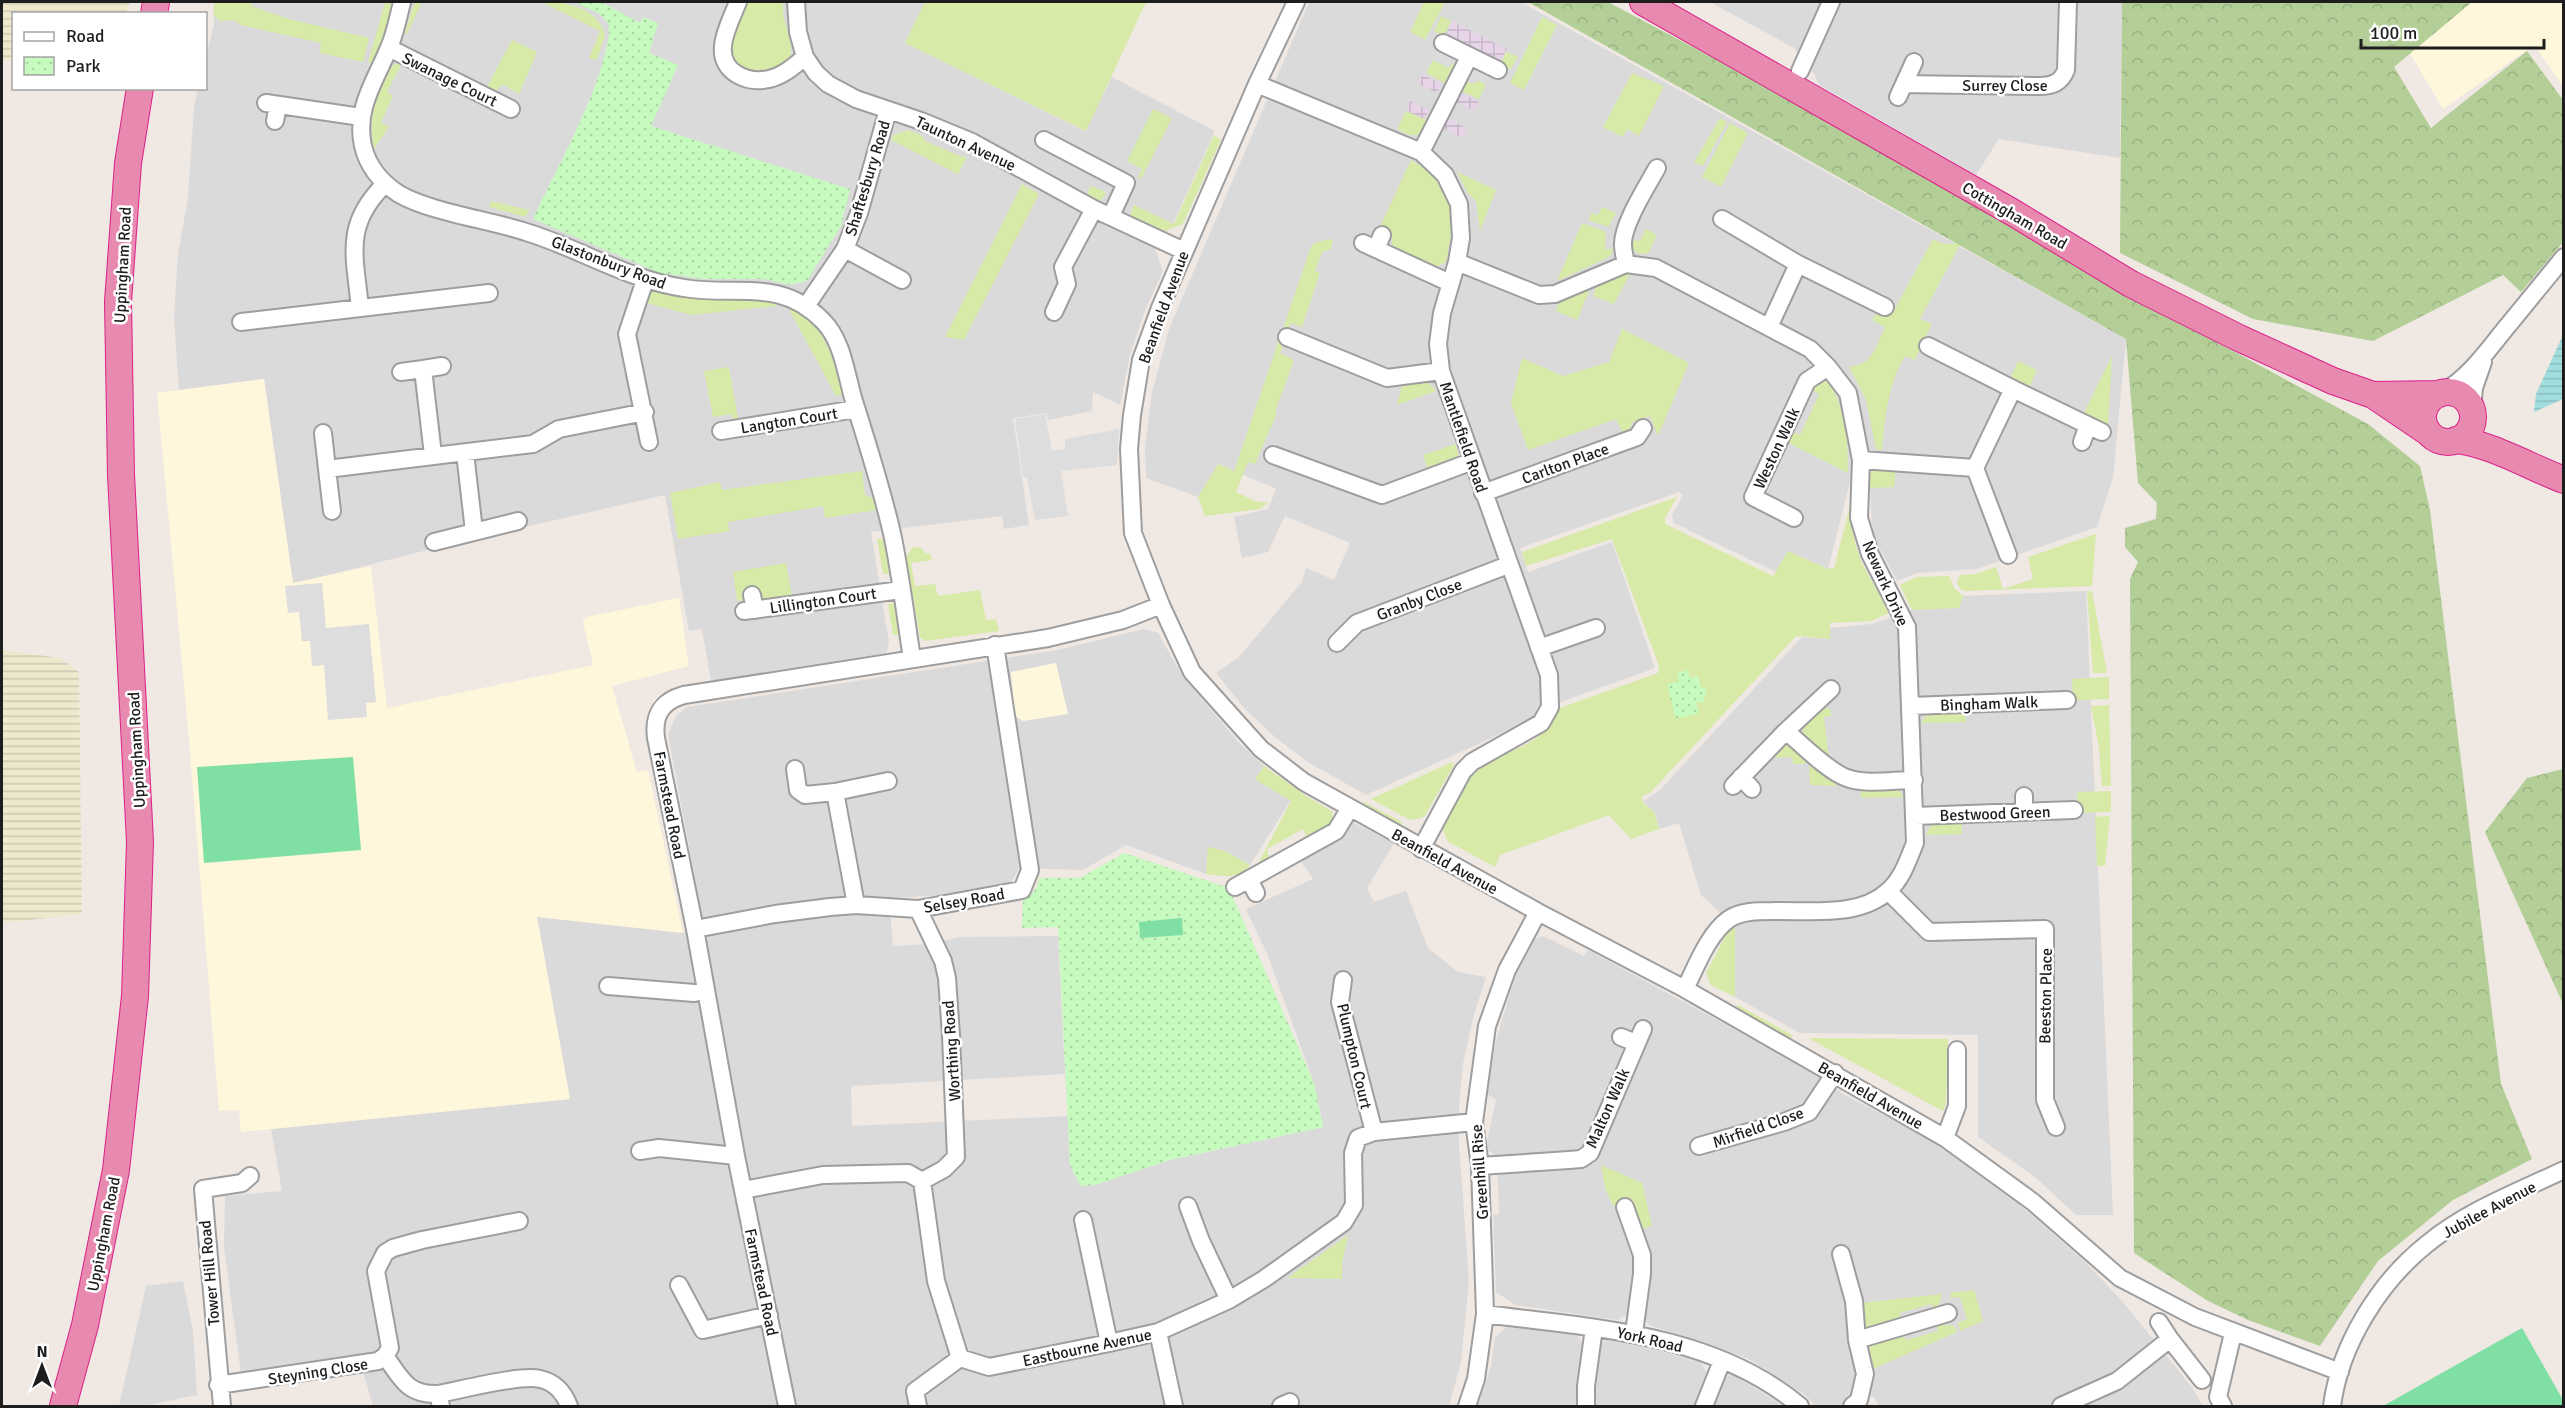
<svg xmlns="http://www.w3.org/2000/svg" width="2565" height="1408" font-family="Signika,sans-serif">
  <defs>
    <pattern id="industrial-grid" width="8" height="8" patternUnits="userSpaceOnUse" patternTransform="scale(1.5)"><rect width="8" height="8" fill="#e7d4e8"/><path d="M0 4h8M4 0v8" fill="none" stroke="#c6b6c7"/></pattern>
    <pattern id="farmland-rules" width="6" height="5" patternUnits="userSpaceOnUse" patternTransform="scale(1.5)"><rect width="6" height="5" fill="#eee9cd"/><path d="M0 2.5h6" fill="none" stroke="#ccc7b0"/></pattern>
    <pattern id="forest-crowns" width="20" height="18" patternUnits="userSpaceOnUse" patternTransform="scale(1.5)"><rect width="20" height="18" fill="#b3cf97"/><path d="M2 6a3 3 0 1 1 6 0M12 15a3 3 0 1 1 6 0" fill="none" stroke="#9ab182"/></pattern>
    <pattern id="park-dots" width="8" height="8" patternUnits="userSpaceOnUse" patternTransform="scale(1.5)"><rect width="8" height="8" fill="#c7fabe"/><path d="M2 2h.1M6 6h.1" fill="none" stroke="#aad6a3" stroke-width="1.8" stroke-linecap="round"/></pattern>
    <pattern id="water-rules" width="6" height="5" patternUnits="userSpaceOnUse" patternTransform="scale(1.5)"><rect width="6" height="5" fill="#a2dddd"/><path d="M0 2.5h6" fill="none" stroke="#8bbdbd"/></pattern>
  </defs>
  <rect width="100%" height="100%" fill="#efe8e3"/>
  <path fill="#dbdada" d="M214,2H925L905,43L1085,131L1112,77L1215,131L1173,224L1155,249L1163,271L1146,308L1130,355L1120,405L1093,392L1092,411L1048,420L1046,413L1013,418L1029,525L1004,529L1002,516L871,532L889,643L886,653L711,681L702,629L689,631L665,495L467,540L293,584L264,379L179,390L174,317L178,254L188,198L194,106L198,89L206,88V58L214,24Z
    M1309,2H1521L2126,339L2113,478L2097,527L1977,569L1917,573L1897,581L1875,540L1872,526L1870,488L1849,486L1828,569L1788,551L1776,572L1674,523L1672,515L1683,495L1679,492L1520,548L1528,572L1612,542L1655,668L1561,702L1538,706L1533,716L1524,723L1366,795L1306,761L1275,737L1245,709L1216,673L1239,657L1302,582L1306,568L1334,580L1350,543L1285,516L1268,552L1242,558L1234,517L1268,509L1276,489L1219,464L1198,497L1146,478L1145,447L1152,392L1169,329Z
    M1710,2H2122L2120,158L1999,139L1976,175L1819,85L1814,73L1794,48Z
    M2086,591L2113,1215H2076L2036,1178L1978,1137V1035L1800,1033L1735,997V926L1701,895L1679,823L1659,829L1655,813L1643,801L1658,792L1802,637L1830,639V628L1872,624L1912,610L1959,608L1963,596Z
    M1144,629L1158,633L1183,677L1241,745L1264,766L1256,779L1291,800L1250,865L1225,851L1208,848L1206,874L1126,845L1083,870L1019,868L1011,883L945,895L889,898L893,946L928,944L961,937L1058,936L1065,1074L851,1086L852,1126L1068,1116L1070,1165L1081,1186L1095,1185L1170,1160L1323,1127L1314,1083L1268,956L1246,909L1313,879L1301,861L1345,834L1352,822L1394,843L1367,888L1374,902L1406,891L1428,948L1458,972L1486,977L1473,1018L1463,1064L1459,1107V1145L1469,1281L1461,1362L1449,1406H373L358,1354L241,1374L224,1247L225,1196L282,1191L271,1129L570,1099L537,916L683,933L701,911L668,734L676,716L687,707L1057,650Z
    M1543,936L1584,956L1588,950L1813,1072L1843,1094L1914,1131L1960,1158L2011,1197L2084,1261L2122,1301L2171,1361L2195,1392L2203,1406H1879L1874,1397L1853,1392L1844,1406H1816L1805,1395L1747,1358L1649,1325L1643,1317L1627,1314L1618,1320L1515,1305L1496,1292L1493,1215L1499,1214L1497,1157L1488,1150L1487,1141L1496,1100L1488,1095L1490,1075L1495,1045L1514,979L1535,939Z
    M183,1281L193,1331L197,1395L148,1405V1406H119L146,1286Z
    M1508,1326L1577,1335L1583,1344L1599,1345L1607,1339L1648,1347L1701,1363L1706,1372L1722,1379L1732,1374L1783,1406H1478L1491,1366L1495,1337Z"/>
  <path fill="url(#industrial-grid)" d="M1452,21L1507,49L1498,65L1444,37Z
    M1423,75L1442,84L1437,93L1418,84Z
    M1461,93L1479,102L1474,111L1456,102Z
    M1410,101L1429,110L1424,119L1406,111Z
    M1448,119L1467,128L1462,138L1444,129Z"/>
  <path fill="#fff7db" d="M2472,2H2563V86L2534,45L2443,109L2406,47Z
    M264,379L293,583L371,566L387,708L593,665L583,621L586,617L679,598L689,666L612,686L637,772L648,770L683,933L537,917L570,1099L241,1132L239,1110L219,1111L189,740L157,393Z
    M1056,663L1068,714L1023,721L1015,716L1011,672Z"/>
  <path fill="url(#farmland-rules)" d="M2,2H130L126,13L14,14L13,63L2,59Z
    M2,650L60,658L79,672L82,914L2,923Z"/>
  <path fill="#d7eaa7" d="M215,2H251V6L289,19L369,38L363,62L320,53L321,43L241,25L234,20L220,21L213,14Z
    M385,2L395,4L381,49L373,64L368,62L369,59Z
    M415,2H422L407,34L405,32Z
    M541,2C565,1 599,8 605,35L597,60L589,58L600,31Z
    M746,2H783C781,21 792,35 791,52C791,57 788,60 784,63C767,76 750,71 732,64L730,47Z
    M925,2H1146L1086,131L905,43Z
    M1424,2H1445L1425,40L1410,32Z
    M1441,16L1451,21L1444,36L1434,31Z
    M1542,17L1557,25L1524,90L1510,83Z
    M512,40L537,52L519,94L503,84L495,92L487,87Z
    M1506,52L1518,57L1510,70L1500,65Z
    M1433,60L1449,68L1453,62L1454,66L1445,83L1426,73Z
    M398,63L401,65L387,92L393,96L381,122L389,127L374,149C368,111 376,100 392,66Z
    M1632,73L1664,86L1639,136L1627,129L1623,137L1603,127Z
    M1466,81L1472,84L1479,81L1486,85L1479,99L1461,91Z
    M1153,109L1172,118L1141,179L1138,178L1142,169L1127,161Z
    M1406,111L1426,120L1420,135H1409L1397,129Z
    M1720,118L1727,122L1703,166L1694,162Z
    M1730,123L1748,133L1721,187L1702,177Z
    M908,130L921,135L927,142L963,157H967L958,174L891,140L894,135Z
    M1214,135L1221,140L1183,224L1165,231L1130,215L1134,205L1174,224Z
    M1411,160C1455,185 1456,217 1446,262L1434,268L1393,250L1391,234L1379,229Z
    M1457,172L1496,190L1480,231L1476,201L1468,193Z
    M1022,184L1039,194L964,340L945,337Z
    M1091,186L1106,192L1101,201L1087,194Z
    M491,201L529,210L526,217L489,207Z
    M1602,207L1616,213L1608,227L1588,220L1592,213L1598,215Z
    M1582,223L1606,232L1605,249H1614L1609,257L1557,281Z
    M1646,229L1657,235L1648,254L1638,253L1630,247L1631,240L1640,241Z
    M1329,239L1333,241L1331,249L1322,252L1315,271L1320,273L1302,327L1291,323L1280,353L1294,360L1275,412L1277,413L1255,464L1248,462L1236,492L1255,501L1268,503L1260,509L1205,516L1198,497L1218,464L1234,471L1311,247L1317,242Z
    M1933,239L1944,244L1961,243L1920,319L1932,324L1915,360L1905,356C1888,385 1885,417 1882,451L1876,449L1866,400L1849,367C1874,364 1875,347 1885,327L1872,320C1877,311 1884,309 1892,314Z
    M1630,274L1614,304L1593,296L1596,287C1607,281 1617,275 1630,274Z
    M1590,289L1577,320L1556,311L1558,303Z
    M654,291L677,296L770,299L779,302L776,306L691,315L643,302L647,294Z
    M792,307C825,326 834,360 843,394L836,396L790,311Z
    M1622,329L1689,363L1658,436L1650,416L1632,422L1630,429L1624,436L1616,419L1528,450L1511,403L1522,358L1563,376L1609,362Z
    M2112,356L2108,425L2084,413Z
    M2018,361L2037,370L2030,386L2011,377Z
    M729,367L738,419L748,418L750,423L735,424L731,414L713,417L704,371Z
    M1825,377L1829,379L1828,382C1846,409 1848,441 1848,473L1785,441L1790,431L1800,435L1819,394L1810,389Z
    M1427,381L1436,391L1397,405L1402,385Z
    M1456,444L1459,458L1428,469L1423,455Z
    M1896,466L1894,487L1870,488L1869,474L1876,467Z
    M862,471L865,495L874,499L877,510L825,518L823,506L728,522L729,531L678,539L670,493L720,482L722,490Z
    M1677,497L1665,518V524L1773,576L1788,551L1828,569L1834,568L1850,506L1855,544L1862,563L1889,613L1871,621L1830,623V639L1796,636L1650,793L1642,796L1643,802L1655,813L1659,829L1631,839L1609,815L1500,855L1495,867L1447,841L1443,829C1451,809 1462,782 1480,769C1514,743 1536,753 1560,708L1658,673L1659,666L1612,539L1526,566L1522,552Z
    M2096,534L2092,586L1965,591L1960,589L1957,582L1960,575L1975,574L1996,567L2003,589L2033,579L2028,557Z
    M877,539H885L890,574H883Z
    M920,547L927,554L930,553L932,560L911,563L915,586L935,584L938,596L980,590L986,620L996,619L999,631L925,641L920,637L906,557L912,548Z
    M786,563L792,597L761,601L747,599L737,601L733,572Z
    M1949,576L1954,588L1963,596L1959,608L1912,610L1900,585L1916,577Z
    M2087,591H2092L2107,673H2093Z
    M896,603L901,634L893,635L888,604Z
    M2109,677V699L2073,700L2072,679Z
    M1822,704L1831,711V716L1824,717L1829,760L1803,733V723Z
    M2109,705L2111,786H2102L2099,747L2091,706Z
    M1965,709L1966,722L1921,723L1929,711Z
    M1781,745H1794L1805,758V764H1793L1792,757L1770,758Z
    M1452,762L1454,765L1424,817L1410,820L1371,799Z
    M1809,763L1836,784V786L1810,785Z
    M1264,766L1306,796L1333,812L1331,824L1307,838L1303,829L1267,849L1269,858L1258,864L1291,801L1255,779Z
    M1897,788L1904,797L1861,798V789Z
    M2111,791V812L2078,813L2077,792Z
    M1364,802L1402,822L1400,828L1362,807Z
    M2110,816L2105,866H2097L2095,817Z
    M1962,821V834L1926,835L1931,824Z
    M1208,847L1225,851L1250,865C1239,880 1222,876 1206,874Z
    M1735,926V997L1711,985L1706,973L1725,937Z
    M1738,1005L1792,1035L1790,1040L1735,1010Z
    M1808,1038L1948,1039L1946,1102L1943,1111Z
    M1601,1165L1642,1183L1652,1226L1641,1229L1633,1202L1613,1206L1605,1188Z
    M1348,1235L1342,1264V1279L1287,1278Z
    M1974,1290L1983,1321L1960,1331L1958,1323L1967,1319L1960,1297L1951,1298L1950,1293Z
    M1942,1294L1938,1308L1933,1311L1931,1304L1900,1313L1901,1322L1868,1331L1862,1320L1860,1303Z
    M1937,1324L1954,1326L1957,1332L1868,1371L1866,1363L1872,1341L1900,1333L1906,1340L1938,1331Z"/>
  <path fill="url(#forest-crowns)" d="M1528,2H1608L1787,97L2111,285L2368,424L2420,466L2430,510L2501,1084L2532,1159L2453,1200L2378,1261L2320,1346L2248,1320L2208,1301L2134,1253L2130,579L2138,562L2125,547V528L2156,519L2157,503L2138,483L2126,339Z
    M2122,2H2472L2394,67L2431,128L2527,51L2563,100L2564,241L2521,292L2503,275L2373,341L2253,319L2120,253Z
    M2563,769H2564L2563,1004L2485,832L2527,778Z"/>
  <path fill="url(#park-dots)" d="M574,2H601L640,23L643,17L658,23L649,53L678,65L651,126L850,189L841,226L807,281L789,285L766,279H704L660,273L533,219C555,172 611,72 609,24L600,14Z
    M1688,670L1690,678L1698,676L1701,688L1705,687L1707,695L1704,696L1705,701L1696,703L1699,713L1676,719L1667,684L1679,681L1677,673Z
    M1124,853L1229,888L1314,1083L1323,1127L1170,1160L1095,1185L1081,1186L1070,1165L1058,927L1022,928L1023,900C1033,894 1037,890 1039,878H1080Z"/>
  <path fill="#7fdfa5" d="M353,757L361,850L204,863L197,767Z
    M1182,918L1183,935L1140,938L1139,922Z
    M2522,1328L2563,1400V1406H2383Z"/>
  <path fill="#ddd" d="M1440,46L1455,55L1449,67L1434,59Z
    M1473,66L1492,73L1486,84L1478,80H1474L1472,83L1467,80Z
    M1045,414L1052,451L1065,449V439L1119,429L1117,465L1061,471L1068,516L1035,520L1027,477H1023L1015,419Z
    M322,583L326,628L369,624L376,702L366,703L367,717L328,720L324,665L312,666L310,641H302L299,612L288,613L285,586Z"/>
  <path fill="url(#water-rules)" d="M2563,335V399L2534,412L2536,394Z"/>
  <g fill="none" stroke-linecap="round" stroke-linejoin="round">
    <defs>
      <path id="minor" d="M402,2C398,18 395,35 388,50C374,83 355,109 363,146C368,167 382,183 399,194C430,212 490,220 526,232C579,248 628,280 684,288C737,297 780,277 823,321C843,341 846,375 854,401C868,446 883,492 893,538C901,578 906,619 912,659
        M738,2C733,15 724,32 723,46C720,72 747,84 769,79C783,76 794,66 805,57
        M796,2L798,32L805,57L816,73L828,84L856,99L921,121L972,142L1094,209L1184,251
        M1296,2L1257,84L1160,308L1141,360L1132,415L1129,449L1133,533L1161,605L1192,672L1261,749L1304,782L1538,912L1685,989L1945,1138L2033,1202L2120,1278L2195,1317L2340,1372
        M1443,43L1498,70
        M389,48L511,109
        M1800,71L1831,2
        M1257,84L1421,152L1445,175L1459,204L1461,238L1457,262L1442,313L1438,344L1441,371L1549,675L1550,707L1541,723L1472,762L1463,771L1421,849
        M1904,84L2039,86C2052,86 2061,83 2066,70L2068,2
        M1898,97L1914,62
        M266,103L361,117
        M275,121L278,105
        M1044,140L1126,183L1111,216
        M1421,152L1469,57
        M1722,219L1798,264L1769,327
        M1363,243L1450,283
        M845,249L902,280
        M1376,249L1382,235
        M1457,262L1539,295L1555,294L1626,264L1656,268L1810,349L1828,367L1848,393L1861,460L1859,518L1870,554L1907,627L1915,843C1908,860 1902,879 1888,891C1859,918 1809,910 1773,911C1758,911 1741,911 1729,919C1708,934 1696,967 1685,989
        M1626,264C1625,258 1623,251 1623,245C1622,225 1647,186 1657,168
        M1798,264L1885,307
        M645,280L627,334L649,442
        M806,306L845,249L859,213L888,110
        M360,308C355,256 343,225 385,184
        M1054,312L1067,284L1063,267L1094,209
        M241,322L489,293
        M1287,337L1387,378L1441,371
        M1928,346L2013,389
        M423,369L442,366
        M401,372L423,369L433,455
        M2442,393C2472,375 2488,349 2510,323C2528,301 2546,279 2564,257
        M2472,409L2474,388L2483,362
        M721,431L856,409
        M323,433L327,469L533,444L559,429L645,412
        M2082,442L2088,425
        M465,453L474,531
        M1273,455L1382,495L1473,461
        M1861,460L1975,468L2008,555
        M1975,468L2013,389L2102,432
        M327,469L332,511
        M1483,493L1637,437L1643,428
        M1794,518L1753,497L1807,381L1828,367
        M434,542L518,521
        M752,595L755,610
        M744,611L901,590
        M1337,643L1357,623L1508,565
        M1539,648L1596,628
        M1911,706L2067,700
        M1786,731L1831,689
        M795,769L798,790L805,795L835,792L856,905
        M1741,777L1752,789
        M1733,786L1786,731C1801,744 1829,772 1847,778C1866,785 1893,780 1914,780
        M835,792L888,781
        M2024,796V812
        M1915,816L2074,810
        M1249,879L1256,893
        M1235,887L1336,831L1350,808
        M1888,891L1929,932L2045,929V1100L2056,1127
        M918,909L943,961L947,978L951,1035L956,1157L944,1169L922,1181
        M695,929L775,914L830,907L856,905L918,909L1022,890L1030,870L995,645
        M1343,980L1340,1002L1374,1132
        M608,986L694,993L706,990
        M1621,1037L1636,1043
        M1945,1138L1957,1106V1050
        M1699,1146L1784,1122L1809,1112L1835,1073
        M640,1151L659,1148L736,1156
        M1480,1166L1569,1160L1581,1159L1590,1153L1643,1029
        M743,1190L823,1175L908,1173L922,1181L936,1281L960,1358L989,1367L1109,1343L1158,1332L1229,1300L1264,1279L1344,1222L1354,1205L1353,1153L1358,1138L1374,1132L1474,1122
        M1188,1206L1201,1241L1229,1300
        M1625,1207L1642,1255V1274L1634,1333
        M1083,1220L1109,1343
        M1841,1254L1854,1301L1857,1340L1865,1374L1859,1400L1852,1406
        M679,1285L703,1330L769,1315
        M1485,1314C1593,1328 1713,1333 1800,1406
        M2159,1322L2170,1339
        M1158,1332L1174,1406
        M1857,1340L1948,1313
        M385,1356C402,1379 407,1395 438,1394
        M218,1385L378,1361L385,1356L390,1348L376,1271L385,1253L393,1248L422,1240L519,1221
        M222,1406L203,1189L242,1183L250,1176
        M441,1406L438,1394C461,1390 521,1374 540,1379C555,1382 564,1393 569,1406
        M787,1406L736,1156L695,929L656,738C653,715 662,701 684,695L1048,638L1123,620L1161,605
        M918,1406L915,1391L960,1358
        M1281,1406L1290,1402
        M1467,1406L1476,1379L1485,1314L1480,1166L1474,1122L1487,1026L1507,970L1538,912
        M1586,1406V1386L1594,1328
        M1704,1406L1722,1361
        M2061,1406L2117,1381L2170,1339L2202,1380
        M2223,1406L2218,1397L2233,1333
        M2332,1406C2340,1345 2379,1282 2427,1244C2467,1211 2517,1192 2564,1170"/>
      <path id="highway" d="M1643,2L2012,212L2131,284L2239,338L2333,381L2373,395L2429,433
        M154,14L156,2
        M2423 417a25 25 0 1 1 50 0a25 25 0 1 1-50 0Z
        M2373,395L2439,394
        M2456,440C2489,443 2532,468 2564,480
        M63,1406L85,1325L116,1170L135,996L140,842L121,475L118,302L128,163L140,88"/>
    </defs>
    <use href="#minor" stroke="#9e9e9e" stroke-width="20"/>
    <use href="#highway" stroke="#db218a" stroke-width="28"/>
    <use href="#minor" stroke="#fff" stroke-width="16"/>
    <use href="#highway" stroke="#e889af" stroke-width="26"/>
  </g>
  <g text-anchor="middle" stroke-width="5" stroke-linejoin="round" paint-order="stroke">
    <g font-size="16" fill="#1d1d1d" stroke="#fff">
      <text transform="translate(450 79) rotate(26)" y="6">Swanage Court</text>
      <text x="2005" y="91">Surrey Close</text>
      <text transform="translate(966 143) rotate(25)" y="6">Taunton Avenue</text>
      <text transform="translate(867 178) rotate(-73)" y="6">Shaftesbury Road</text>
      <text transform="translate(2015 215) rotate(30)" y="6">Cottingham Road</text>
      <text transform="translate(609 262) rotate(21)" y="6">Glastonbury Road</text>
      <text transform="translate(122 265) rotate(-87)" y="6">Uppingham Road</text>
      <text transform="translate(1163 307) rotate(-70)" y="6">Beanfield Avenue</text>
      <text transform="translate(789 420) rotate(-9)" y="6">Langton Court</text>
      <text transform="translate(1464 437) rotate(71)" y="6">Mantlefield Road</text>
      <text transform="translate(1776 448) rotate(-65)" y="6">Weston Walk</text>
      <text transform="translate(1565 463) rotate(-20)" y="6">Carlton Place</text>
      <text transform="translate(1886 583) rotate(66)" y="6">Newark Drive</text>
      <text transform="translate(1419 599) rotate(-21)" y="6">Granby Close</text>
      <text transform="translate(823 600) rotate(-8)" y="6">Lillington Court</text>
      <text transform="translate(1989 703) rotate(-2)" y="6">Bingham Walk</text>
      <text transform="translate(136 750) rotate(-93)" y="6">Uppingham Road</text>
      <text transform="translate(670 805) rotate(79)" y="6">Farmstead Road</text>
      <text transform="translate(1995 813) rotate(-2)" y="6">Bestwood Green</text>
      <text transform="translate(1445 861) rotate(29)" y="6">Beanfield Avenue</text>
      <text transform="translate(964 900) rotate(-10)" y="6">Selsey Road</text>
      <text transform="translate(2045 996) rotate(-89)" y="6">Beeston Place</text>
      <text transform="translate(951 1051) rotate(-94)" y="6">Worthing Road</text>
      <text transform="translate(1355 1056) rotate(77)" y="6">Plumpton Court</text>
      <text transform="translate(1871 1095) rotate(30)" y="6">Beanfield Avenue</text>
      <text transform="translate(1607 1108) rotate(-66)" y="6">Malton Walk</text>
      <text transform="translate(1758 1127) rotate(-19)" y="6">Mirfield Close</text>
      <text transform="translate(1479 1172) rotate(-94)" y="6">Greenhill Rise</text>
      <text transform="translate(2489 1209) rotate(-28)" y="6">Jubilee Avenue</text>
      <text transform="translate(103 1234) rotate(-79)" y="6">Uppingham Road</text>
      <text transform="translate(209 1273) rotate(-95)" y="6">Tower Hill Road</text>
      <text transform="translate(762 1282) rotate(78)" y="6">Farmstead Road</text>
      <text transform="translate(1650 1339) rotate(13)" y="6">York Road</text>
      <text transform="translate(1087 1347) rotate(-12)" y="6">Eastbourne Avenue</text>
      <text transform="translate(318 1371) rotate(-9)" y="6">Steyning Close</text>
    </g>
  </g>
  <rect width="2565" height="1408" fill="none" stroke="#1d1d1d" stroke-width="6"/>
  <rect x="12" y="12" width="195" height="78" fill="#ffffff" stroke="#a5a5a5" stroke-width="1.5"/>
  <rect x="24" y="32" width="30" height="9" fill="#ffffff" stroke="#a5a5a5" stroke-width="1.5"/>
  <text x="66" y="42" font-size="18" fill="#1d1d1d">Road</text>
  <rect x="24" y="57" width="30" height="18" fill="url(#park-dots)" stroke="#a5a5a5" stroke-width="1.5"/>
  <text x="66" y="72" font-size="18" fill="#1d1d1d">Park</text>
  <g transform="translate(42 1366)" stroke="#ffffff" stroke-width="4.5" paint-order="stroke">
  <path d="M0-4.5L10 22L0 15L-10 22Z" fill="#1d1d1d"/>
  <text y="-9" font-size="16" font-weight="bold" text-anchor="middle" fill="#1d1d1d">N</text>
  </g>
  <path d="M2361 39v9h183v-9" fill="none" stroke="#1d1d1d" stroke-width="3"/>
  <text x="2370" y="39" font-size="18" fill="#1d1d1d" stroke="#ffffff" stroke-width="4.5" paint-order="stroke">100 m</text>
</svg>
